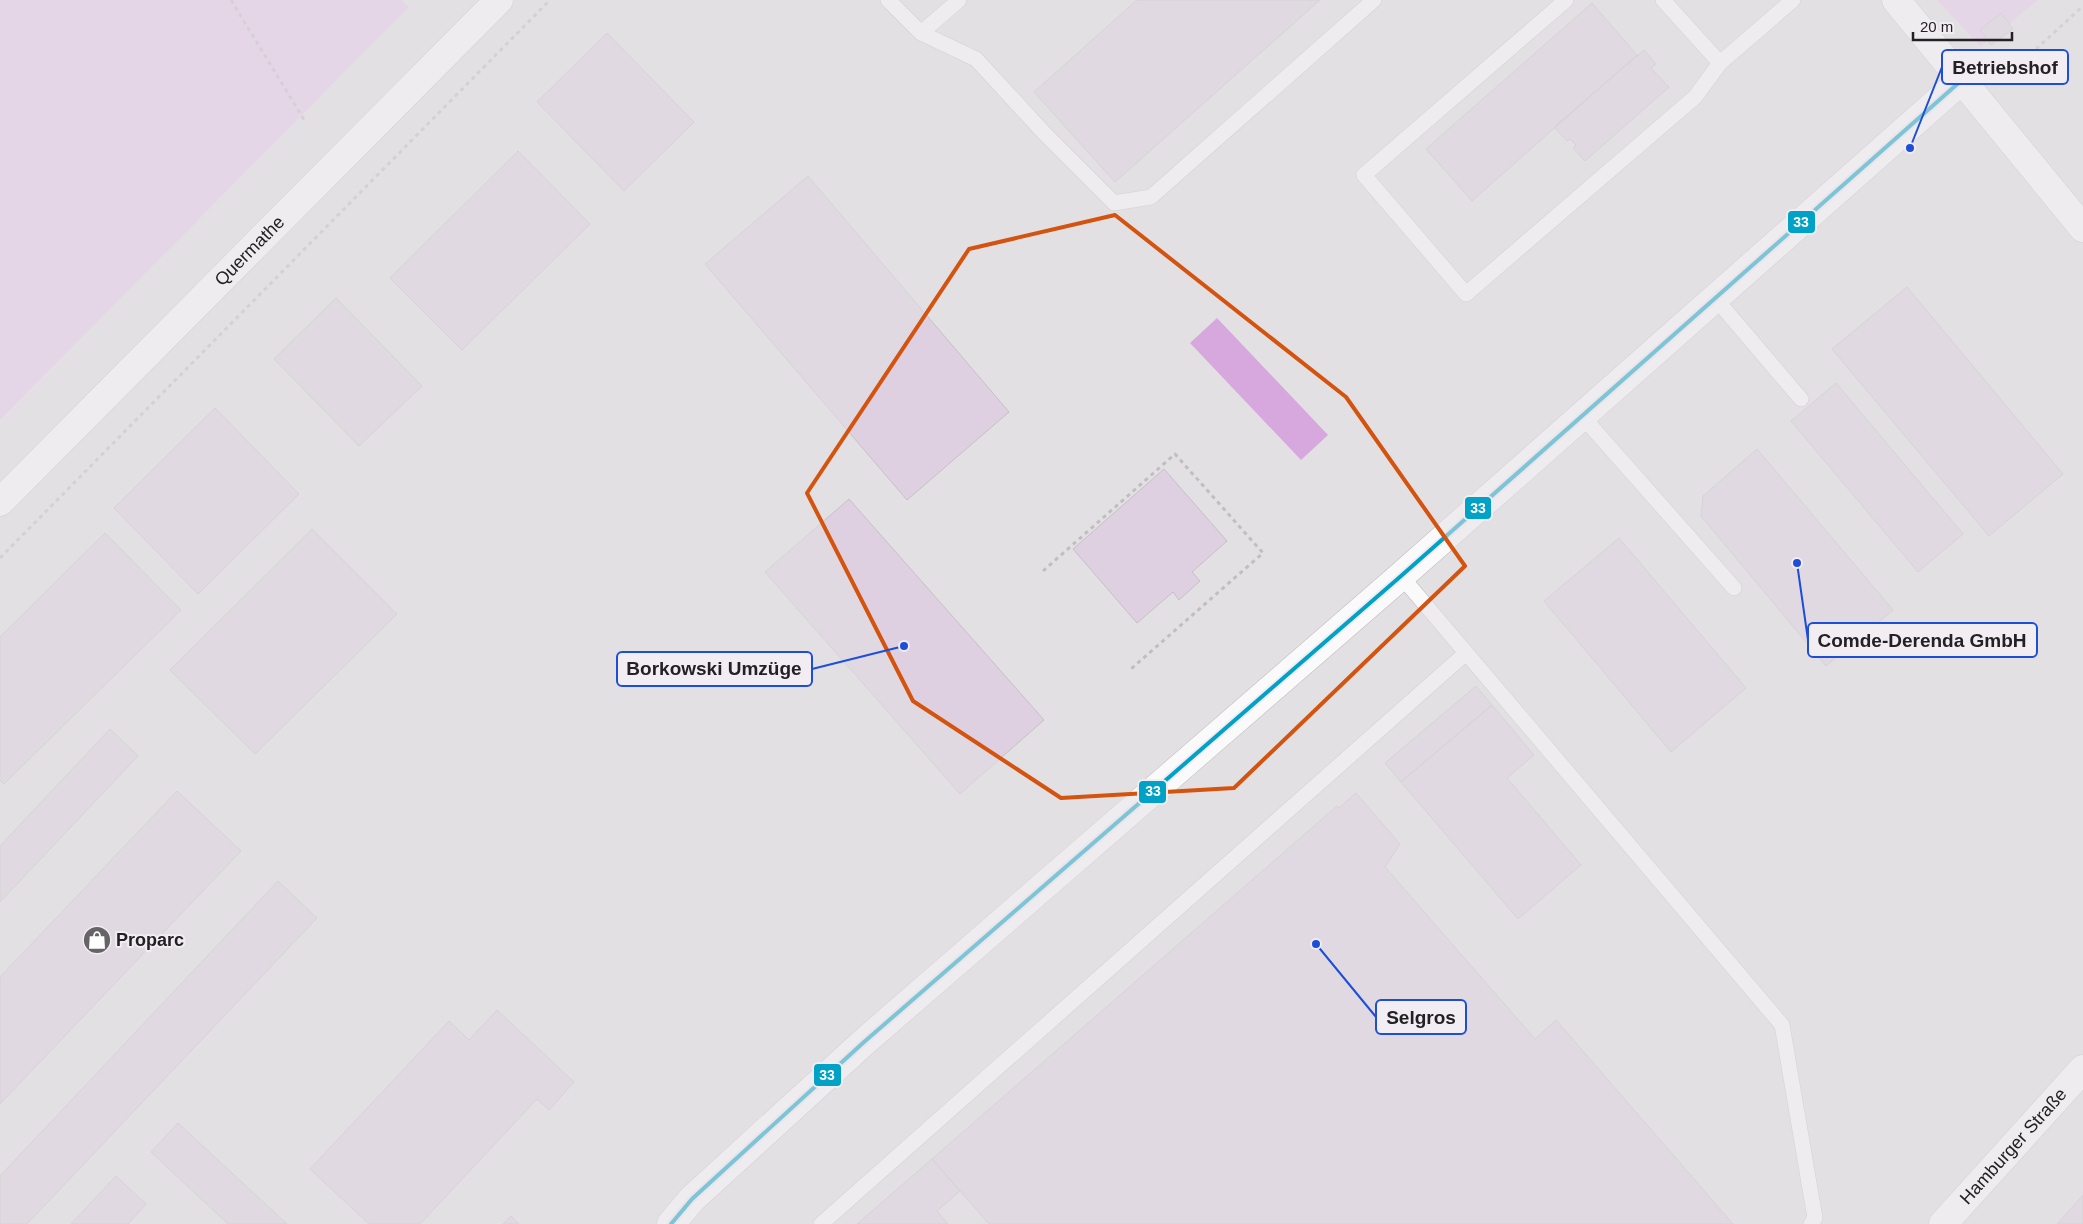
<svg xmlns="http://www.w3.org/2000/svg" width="2083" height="1224" font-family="Arial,sans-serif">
  <rect width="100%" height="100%" fill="#e3e0e4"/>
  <path fill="#e6cbea" d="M0,0H402L409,7L0,420Z
    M1937,0H2038L1981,47Z"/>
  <path fill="#d6a8dd" d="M1217,318L1328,435L1301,460L1190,343Z"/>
  <path fill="#ded0e0" stroke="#c4c1c4" d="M1137,0H1320L1115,182L1034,92Z
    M1592,3L1637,55L1472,201L1426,149Z
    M2001,13L2013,29L1991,45L1980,30Z
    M607,33L694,122L624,191L537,102Z
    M1644,50L1656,64L1651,68L1669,87L1585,161L1573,148L1576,145L1570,139L1567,141L1554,127Z
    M518,151L590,224L462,350L390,278Z
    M808,176L1009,412L907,500L705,264Z
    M1907,287L2063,474L1989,536L1832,349Z
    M336,298L422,386L359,446L274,359Z
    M1836,383L1963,534L1918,572L1791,421Z
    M215,408L299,494L198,594L114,508Z
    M1757,449L1893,610L1826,666L1701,516L1703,496Z
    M1164,469L1227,541L1192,572L1200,581L1179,600L1173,592L1137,623L1073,549Z
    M849,499L1044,720L960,794L765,572Z
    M312,529L397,614L255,754L170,670Z
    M105,533L181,610L4,784L0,780V637Z
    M1619,538L1746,688L1671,752L1544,601Z
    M1476,686L1492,705L1401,782L1385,763Z
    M1492,705L1534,755L1507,778L1581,865L1518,919L1401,782Z
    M110,729L138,756L0,902V846Z
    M177,791L241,851L0,1104V977Z
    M1356,793L1400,844L1385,867L1535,1039L1556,1020L1733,1224H989L932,1159L1337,806L1339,808Z
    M278,881L317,918L27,1224H0V1176Z
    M497,1010L574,1082L549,1110L537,1099L420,1224H369L310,1169L449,1021L469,1040Z
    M178,1123L287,1224H228L151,1152Z
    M932,1159L960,1191L937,1211L948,1224H857Z
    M116,1176L146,1204L128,1224H71Z
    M2083,1195V1224H2057Z
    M511,1216L519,1224H503Z"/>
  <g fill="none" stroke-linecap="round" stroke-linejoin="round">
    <defs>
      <path id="service" d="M888,0L921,33L959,0
        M1566,0L1364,175L1466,294L1695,97L1720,63L1793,0
        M1663,0L1720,63
        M921,33L976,59L1046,135L1114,203L1151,197L1374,0
        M1715,298L1801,399
        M1582,416L1734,588
        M1401,576L1782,1025L1815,1218L1811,1224
        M821,1224L1466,653"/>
      <g id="minor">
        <path d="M1896,0L2083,228"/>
        <path d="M671,1224L692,1199L864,1042L1401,576L1963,79"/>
        <path id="s1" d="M1943,1224L2083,1069"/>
      </g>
      <g id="secondary">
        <path id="s2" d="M0,502L499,0"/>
      </g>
    </defs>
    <use href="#service" stroke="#bfbdbf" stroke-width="16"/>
    <use href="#minor" stroke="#bfbdbf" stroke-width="29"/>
    <use href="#secondary" stroke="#bfbdbf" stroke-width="29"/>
    <path stroke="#bfbfbf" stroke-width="3" stroke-dasharray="4 4" stroke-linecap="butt" d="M231,0L306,123
      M1998,77L2010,73L2083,6
      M0,558L550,0
      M1043,571L1175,454L1263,553L1131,669"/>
    <use href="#service" stroke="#fbfafb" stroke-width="15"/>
    <use href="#minor" stroke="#fbfafb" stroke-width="28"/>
    <use href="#secondary" stroke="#fbfafb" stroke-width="28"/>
    <defs>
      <path id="bus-1" d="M671,1224L692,1199L864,1042L1401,576L1963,79"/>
    </defs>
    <use href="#bus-1" stroke="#f2ecf3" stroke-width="8"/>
    <use href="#bus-1" stroke="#02a2c6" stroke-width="4"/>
  </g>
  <path d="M0 0H2083V1224H0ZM1115,215L1346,397L1465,566L1234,788L1061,798L913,701L807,493L969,249Z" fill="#e3e0e4" fill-opacity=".55" fill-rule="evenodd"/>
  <path fill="none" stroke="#d4530e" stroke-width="4" stroke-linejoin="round" d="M1115,215L1346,397L1465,566L1234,788L1061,798L913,701L807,493L969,249Z"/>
  <defs>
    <symbol id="shop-disc" viewBox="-11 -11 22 22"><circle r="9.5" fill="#666467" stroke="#f2ecf3"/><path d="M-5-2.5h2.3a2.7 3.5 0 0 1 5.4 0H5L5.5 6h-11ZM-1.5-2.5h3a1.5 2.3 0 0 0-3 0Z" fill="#fff"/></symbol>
  </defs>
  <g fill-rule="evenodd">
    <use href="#shop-disc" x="81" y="924" width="32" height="32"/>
  </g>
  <g text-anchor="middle" stroke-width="4" stroke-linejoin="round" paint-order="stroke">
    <g font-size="18" fill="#232124" stroke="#f2ecf3">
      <text dy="6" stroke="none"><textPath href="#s2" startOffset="354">Quermathe</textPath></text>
      <text dy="6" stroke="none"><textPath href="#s1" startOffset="105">Hamburger Straße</textPath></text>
    </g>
    <g font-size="18" font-weight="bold" fill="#232124" stroke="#f2ecf3" text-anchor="start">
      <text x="116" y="946">Proparc</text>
    </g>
  </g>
  <path fill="none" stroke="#1d4ed8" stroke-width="2" d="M1910 148L1942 67M1797 563L1808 640M904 646L812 669M1316 944L1376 1017"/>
  <g fill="#1d4ed8" stroke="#f2ecf3" stroke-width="2">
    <circle cx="1910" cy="148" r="5"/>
    <circle cx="1797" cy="563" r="5"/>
    <circle cx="904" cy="646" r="5"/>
    <circle cx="1316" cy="944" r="5"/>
  </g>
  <g fill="#f2ecf3" stroke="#1d4ed8" stroke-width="2">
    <rect x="1942" y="50" width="126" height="34" rx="5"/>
    <rect x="1808" y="623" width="229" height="34" rx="5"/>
    <rect x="617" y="652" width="195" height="34" rx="5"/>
    <rect x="1376" y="1000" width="90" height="34" rx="5"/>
  </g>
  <g font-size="19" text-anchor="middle" font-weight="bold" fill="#232124">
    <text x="2005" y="74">Betriebshof</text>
    <text x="1922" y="647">Comde-Derenda GmbH</text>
    <text x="714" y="675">Borkowski Umzüge</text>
    <text x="1421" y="1024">Selgros</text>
  </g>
  <g stroke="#f2ecf3" stroke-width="2">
    <rect x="1787" y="210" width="29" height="24" rx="5" fill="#02a2c6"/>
    <rect x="1464" y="496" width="28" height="24" rx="5" fill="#02a2c6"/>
    <rect x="1138" y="780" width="29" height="24" rx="5" fill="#02a2c6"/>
    <rect x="813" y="1063" width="29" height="24" rx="5" fill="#02a2c6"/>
  </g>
  <g font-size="14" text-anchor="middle" font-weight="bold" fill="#fff">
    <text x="1801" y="227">33</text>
    <text x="1478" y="513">33</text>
    <text x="1153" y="796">33</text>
    <text x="827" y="1080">33</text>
  </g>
  <path d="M1913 32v8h99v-8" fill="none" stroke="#232124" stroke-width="2.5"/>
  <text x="1920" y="32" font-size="15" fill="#232124" stroke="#f2ecf3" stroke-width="4" paint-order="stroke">20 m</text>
</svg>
